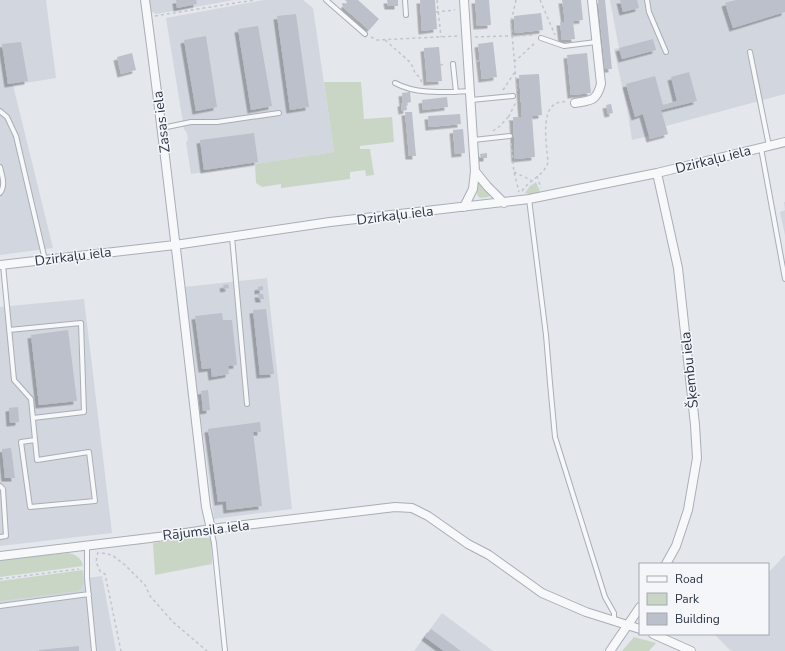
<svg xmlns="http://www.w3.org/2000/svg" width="785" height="651" font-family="'Nunito Sans',sans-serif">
  <defs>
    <filter id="shadow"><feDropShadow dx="-3.5" dy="3.5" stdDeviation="0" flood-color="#0004"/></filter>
  </defs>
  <rect width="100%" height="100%" fill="#e4e7ec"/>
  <path fill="#d2d6de" d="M0,0H46L56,78L13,85L53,248L0,255Z
    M150,0H234L156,14L151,11Z
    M264,0H303L313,8L334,152L191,174L186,142L188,140L187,133L184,129L166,18Z
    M610,0H785V94L666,126L668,134L650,139L649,136L632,140L628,114L614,49L619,48Z
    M784,202H785V235L780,212L785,210Z
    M267,278L292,509L214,519L184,287Z
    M84,299L112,533L0,546V307Z
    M785,555V651H731L714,634H768V573Z
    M102,576L116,651H0V590Z
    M442,613L493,651H414Z"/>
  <path fill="#c9d6c5" d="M324,82H361L364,119L392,117L394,142L360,146V149H370L374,175L366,176L365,170L350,172V179L281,188V184L262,187L256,183L255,164L334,152Z
    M478,179L490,195L488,197L480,198L477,195Z
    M536,182L540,191L534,195L525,193L530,186Z
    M189,538H211L212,564L155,575L153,543Z
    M68,553C75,554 82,558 83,566L0,577V560Z
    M83,570C84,579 86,586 77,591L0,601V581Z
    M634,637L656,643L649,651H622Z"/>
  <path fill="#bbc0ca" filter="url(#shadow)" d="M176,0H196L197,4L177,8Z
    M345,0H358L379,19L369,30L343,7L347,2Z
    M387,0H398V6H388Z
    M420,0H435L437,29L422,31Z
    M475,0H489L491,25L477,26Z
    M562,0H581L583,20L573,21L575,39L562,40L560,22H565Z
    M598,0H605L612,69H605Z
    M620,0H637L639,8L623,12Z
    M736,0H785V12L733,28L725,3Z
    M541,13L543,30L515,33L514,16Z
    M296,14L309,107L290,110L277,16Z
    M258,26L272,106L251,110L238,29Z
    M206,36L217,107L196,111L184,40Z
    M653,39L656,50L622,59L619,48Z
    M21,42L28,81L8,84L2,44Z
    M493,42L497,77L482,79L478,44Z
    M439,47L442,81L427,82L424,48Z
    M132,53L136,70L121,74L117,57Z
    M587,53L591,93L571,95L567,55Z
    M689,72L697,101L661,110L668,134L650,139L643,114L635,117L626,84L655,76L663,105L677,101L671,77Z
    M539,74L542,115L532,116L535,157L515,159L513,117H522L519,75Z
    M410,92L411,102L406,103L407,110L402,111L401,103H403L402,93Z
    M447,97L448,107L423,110L422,100Z
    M611,104L613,113L608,114L606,105Z
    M405,112H412L416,156H409Z
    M460,114L461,124L429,127L428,116Z
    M463,129L465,153L455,154L453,130Z
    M254,133L258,162L204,170L200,140Z
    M487,153V158H481L480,154Z
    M228,284L229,288L224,289L223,285Z
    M263,286V290L258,291V287Z
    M258,294H263L264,299H259Z
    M266,309L274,374L260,375L253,310Z
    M222,313L223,320H232L237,365L228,366L229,374L212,377L211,368L202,369L195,316Z
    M68,330L77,401L39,405L31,335Z
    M208,390L210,410L203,411L201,391Z
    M18,407L19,422L10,423L9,408Z
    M260,422L261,432H253L262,506L227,510L226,501L218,502L208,429Z
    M11,448L15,478H5L2,449Z
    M431,629L461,651H444L425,637Z
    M79,646V651H39V650Z"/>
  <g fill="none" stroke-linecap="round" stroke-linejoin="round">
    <defs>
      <path id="service" d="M326,0L365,34
        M405,0L406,15
        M647,0L649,12L666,52
        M541,38L564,46L596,42
        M750,52L769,146
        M453,64L456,92
        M395,83C417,95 445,92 470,91
        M471,100L513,96
        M0,111L7,117L16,136L45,260
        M162,128L191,122H217L279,113
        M473,140L510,136
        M761,148L785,279
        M0,167C2,175 6,186 0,193
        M529,199L546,335L550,383L555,437L605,597L614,613V622
        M232,237L247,404
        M3,265L14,380L31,399L37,460L89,452L95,501L30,507L21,442L35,440
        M9,330L81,323L84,412L33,418
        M0,486L3,489L6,536L0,537
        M211,529L214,543L225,651
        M87,546V578L94,651
        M0,606L89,594"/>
      <path id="minor" d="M145,0C168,169 186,338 206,507L211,529
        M464,0L475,171L473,189L464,207
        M575,103C591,100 596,102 601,84L592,0
        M475,171L487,186L504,203
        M657,173L678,268L695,425L697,458L688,510L676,546L666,564
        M0,265L175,245L330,222L529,199L657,173L785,142
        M0,556C50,550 100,544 150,538C170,535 190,533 211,529L395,507L412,508L428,516L468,544L489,555L542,593L586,612L640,629
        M653,634L691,651
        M610,651L640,607"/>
    </defs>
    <use href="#service" stroke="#a9aeb7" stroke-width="6"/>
    <use href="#minor" stroke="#a9aeb7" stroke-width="10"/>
    <path stroke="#c2c5cb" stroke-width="1.5" stroke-dasharray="3 3" stroke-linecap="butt" d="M437,0L441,37
      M516,0L511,22L517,91
      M540,0L555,35
      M436,12L455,10
      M155,16L254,0
      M371,37L377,40L458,36
      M475,37L535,35
      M385,40L411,63L415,73L420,78L422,83
      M476,61H480
      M514,62L535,43
      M440,65L446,64
      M503,90L515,72
      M510,129L509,116L516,102
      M493,131L500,126L509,116
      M511,143L514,172L519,192
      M514,172L531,180
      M537,176L541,188
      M522,191C529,180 545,175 548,162C547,145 537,98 567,102
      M98,552L96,562L100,571L105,574L121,651
      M102,553L112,555L125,565L145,585L150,596L173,622L207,651
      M0,579L79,569"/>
    <use href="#service" stroke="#f7f8fa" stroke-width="4"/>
    <use href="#minor" stroke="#f7f8fa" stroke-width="8"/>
  </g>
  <g text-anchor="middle" stroke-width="3" stroke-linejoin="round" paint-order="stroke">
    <g font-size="14" fill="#2b3445" stroke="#f4f6f9">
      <text transform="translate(161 122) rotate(-97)" y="5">Zasas iela</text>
      <text transform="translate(713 159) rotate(-14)" y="5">Dzirkaļu iela</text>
      <text transform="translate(395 215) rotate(-7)" y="5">Dzirkaļu iela</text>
      <text transform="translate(73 256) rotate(-7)" y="5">Dzirkaļu iela</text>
      <text transform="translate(689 370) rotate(-96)" y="5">Šķembu iela</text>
      <text transform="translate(206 530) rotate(-7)" y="5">Rājumsila iela</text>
    </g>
  </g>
  <rect x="639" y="563" width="130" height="72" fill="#f4f6f9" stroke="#a4a8b1"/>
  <rect x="647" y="576" width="20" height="6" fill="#f7f8fa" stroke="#a4a8b1"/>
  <text x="675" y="583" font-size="12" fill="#2b3445">Road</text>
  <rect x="647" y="593" width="20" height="12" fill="#c9d6c5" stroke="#a4a8b1"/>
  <text x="675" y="603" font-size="12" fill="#2b3445">Park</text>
  <rect x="647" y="613" width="20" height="12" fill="#bbc0ca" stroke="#a4a8b1"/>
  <text x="675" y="623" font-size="12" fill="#2b3445">Building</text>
</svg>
